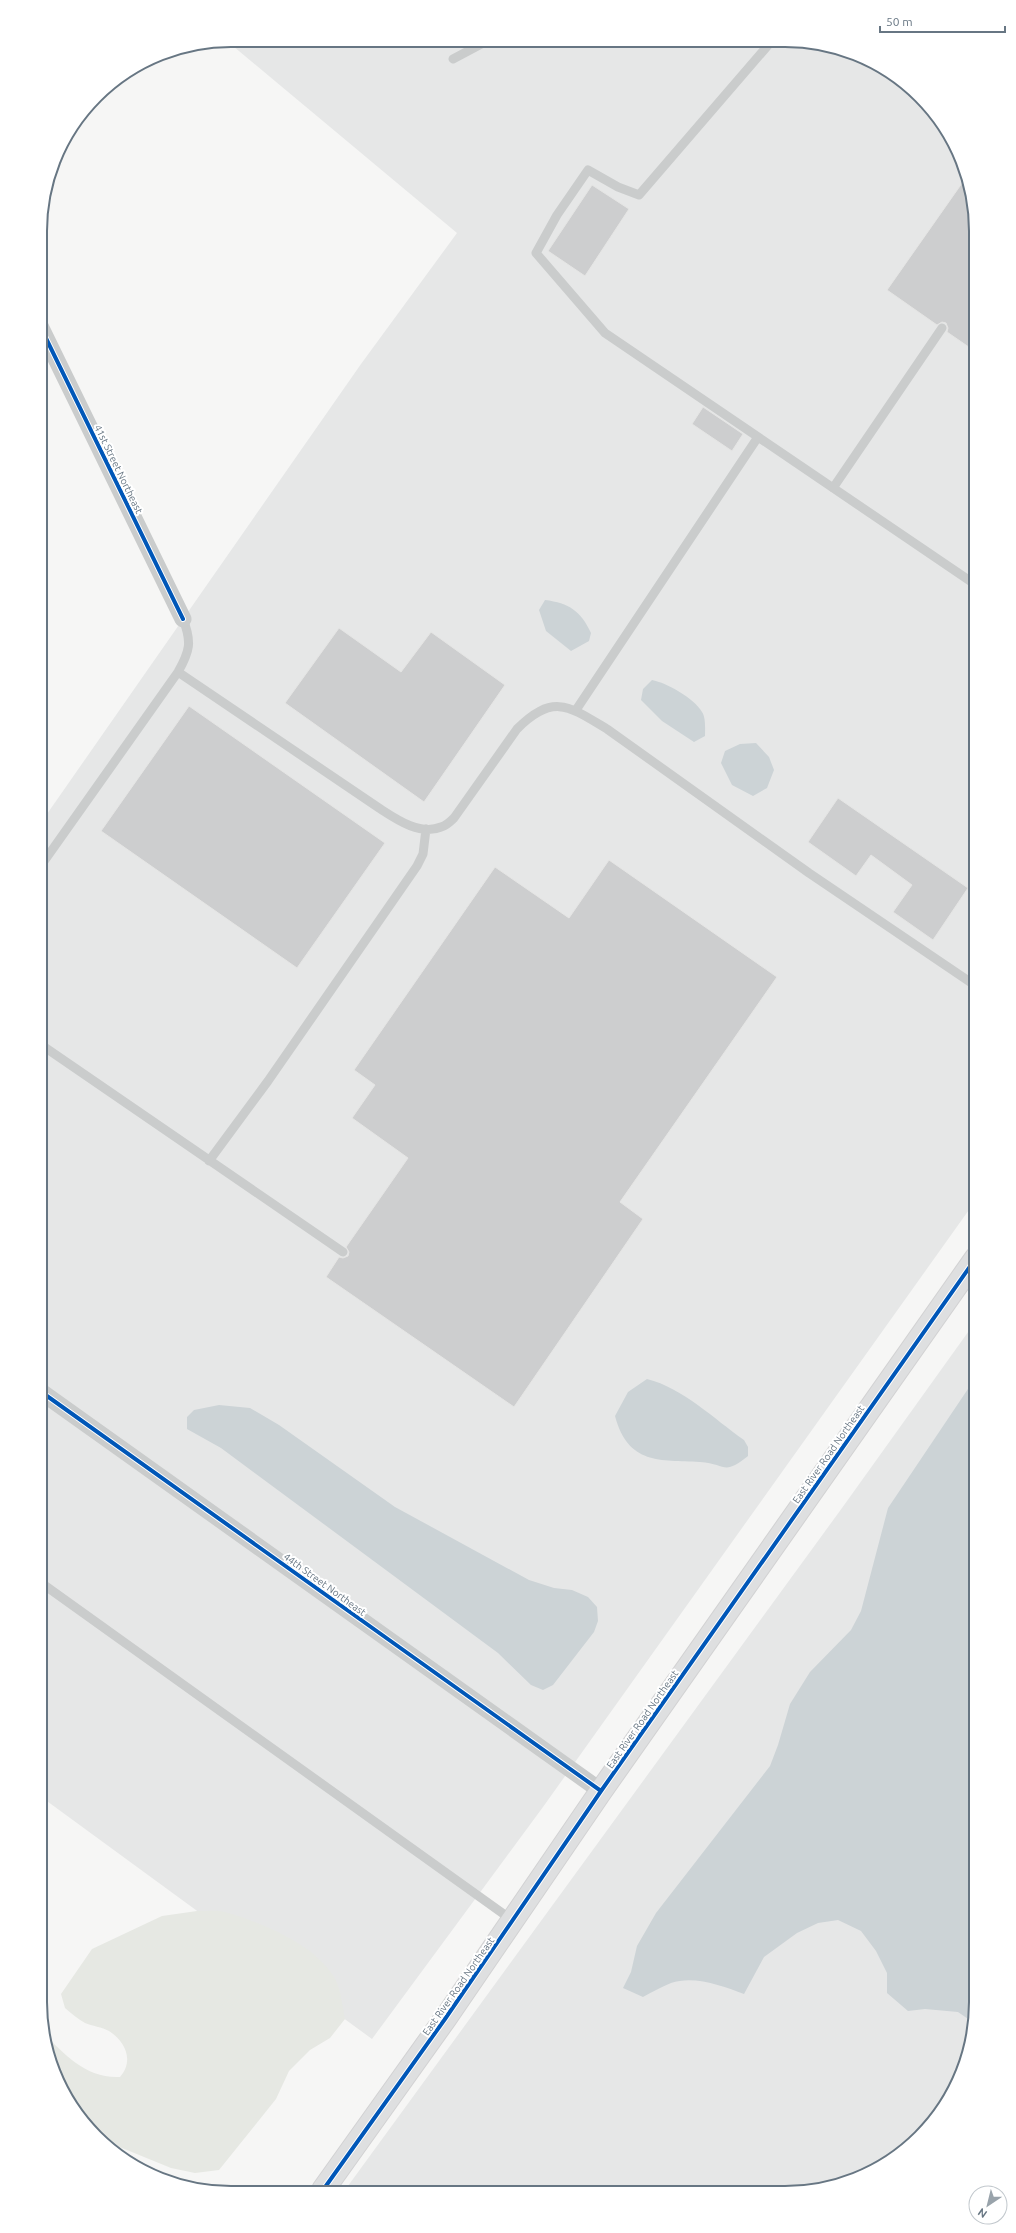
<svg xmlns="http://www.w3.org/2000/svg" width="1016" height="2233" font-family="Ubuntu,sans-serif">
  <rect width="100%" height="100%" fill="#f6f6f5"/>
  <path fill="#e6e7e7" d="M231,40L822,44L869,60L911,88L950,136L969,182L976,231V1200L543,1807L372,2039L40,1796V824L361,364L457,233L227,41Z
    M976,1321V2014L962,2075L936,2118L891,2161L834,2186L785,2193L345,2190L842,1508Z"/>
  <path fill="#e6e8e3" d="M197,1911C206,1911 217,1910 225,1912C262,1923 313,1943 334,1977C341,1988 342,2006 345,2019L330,2038L310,2050L289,2071L276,2099L219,2170L195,2173L171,2168L100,2139L72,2108L47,2051L44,2033C64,2055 88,2079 120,2077C134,2061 126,2042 109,2031C102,2027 92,2026 85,2023C78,2019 71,2013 65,2008L61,1994L92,1949L162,1916Z"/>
  <path fill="#ccd3d6" d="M545,600C569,603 581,611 591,633L589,641L571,651L546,631L539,610Z
    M652,680C667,683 694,698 702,712C706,718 705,729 705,736L694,742L662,721L641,700L643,689Z
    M756,743L769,757L774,770L767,788L753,796L732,785L721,763L725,751L740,744Z
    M976,1377V2014L974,2023L958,2012L925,2009L908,2011L887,1993V1973L876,1951L861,1931L838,1920L818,1923L797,1933L764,1957L744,1994C723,1986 694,1975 671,1983C661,1987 652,1992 643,1997L623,1988L631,1972L637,1946L656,1913L770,1766L778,1745L790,1704L810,1672L851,1630L861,1611L888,1508Z
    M647,1379C683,1388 714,1419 744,1440L748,1447V1456C723,1476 727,1464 700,1462C660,1460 628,1465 615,1416L628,1392Z
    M219,1405L250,1408L279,1425L395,1507L529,1580L554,1588L572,1590L588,1597L597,1607L598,1621L594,1632L553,1685L543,1690L531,1685L498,1653L221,1448L187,1429V1417L194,1410Z"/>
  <path fill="#cdcecf" stroke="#e5e5e4" d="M967,176L976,231V352L947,332L948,328L946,323L942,322L937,325L887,290Z
    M592,185L629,209L585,276L548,251Z
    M703,407L743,434L732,451L692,424Z
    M339,628L401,672L431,632L505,685L424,802L285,703Z
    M189,706L385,843L297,968L101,831Z
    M838,798L968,888L933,940L893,912L912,885L871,855L856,876L808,842Z
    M609,860L777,977L620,1202L643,1219L514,1407L326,1277L339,1257L343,1258L348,1256L349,1252L346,1247L408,1158L352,1118L375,1085L354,1070L495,867L569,918Z"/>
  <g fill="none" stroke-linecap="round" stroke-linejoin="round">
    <defs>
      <path id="secondary" d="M323,2190L445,2019L601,1791L976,1258"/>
    </defs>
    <use href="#secondary" stroke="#d2d2d3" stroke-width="24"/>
    <path stroke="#cacccc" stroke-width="9" d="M770,43L639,195L618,187L588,170L557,215L536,253L605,333L976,585
      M453,59L485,42
      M833,488L942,328
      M178,672L379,808C396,819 420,836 441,827C446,826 451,821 454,818L517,729C553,693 569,706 607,729L809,873L976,986
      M576,710L758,437
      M40,867L178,672C190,651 192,642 183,619
      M40,1044L343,1252
      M209,1161L268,1081L417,866L423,854L426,829
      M40,1582L512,1920"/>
    <path stroke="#cacccc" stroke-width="17" d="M40,326L183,619
      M40,1391L601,1791"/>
    <use href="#secondary" stroke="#dedfe0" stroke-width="22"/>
    <defs>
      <path id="cycleway" d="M40,326L183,619
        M40,1391L601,1791
        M323,2190L445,2019L601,1791L976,1258"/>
    </defs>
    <use href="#cycleway" stroke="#fff" stroke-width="6"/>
    <use href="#cycleway" stroke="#0057b8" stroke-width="4"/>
  </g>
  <g text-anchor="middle" stroke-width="4" stroke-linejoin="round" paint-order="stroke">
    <g font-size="10" fill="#677683" stroke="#fff">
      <text transform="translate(119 469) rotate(64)" y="4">41st Street Northeast</text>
      <text transform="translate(828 1454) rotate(-55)" y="4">East River Road Northeast</text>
      <text transform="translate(325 1584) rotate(36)" y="4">44th Street Northeast</text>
      <text transform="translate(642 1719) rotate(-55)" y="4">East River Road Northeast</text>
      <text transform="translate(458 1986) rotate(-55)" y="4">East River Road Northeast</text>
    </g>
  </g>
  <path d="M0 0H1016V2233H0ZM231 47H785A184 184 0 0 1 969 231V2002A184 184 0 0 1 785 2186H231A184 184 0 0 1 47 2002V231A184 184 0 0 1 231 47Z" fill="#fff" fill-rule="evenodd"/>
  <path fill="none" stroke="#677683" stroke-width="2" d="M231 47H785A184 184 0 0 1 969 231V2002A184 184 0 0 1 785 2186H231A184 184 0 0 1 47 2002V231A184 184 0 0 1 231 47Z"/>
  <g transform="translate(988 2205) rotate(215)"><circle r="19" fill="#ffffff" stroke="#c2c8cd"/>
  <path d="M0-3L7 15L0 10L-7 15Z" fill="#99a3ab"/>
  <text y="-6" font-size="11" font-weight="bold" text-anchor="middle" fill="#677683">N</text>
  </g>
  <path d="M880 26v6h125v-6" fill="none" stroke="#677683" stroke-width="2"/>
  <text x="886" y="26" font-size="12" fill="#677683" stroke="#ffffff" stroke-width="3" paint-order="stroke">50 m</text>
</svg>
